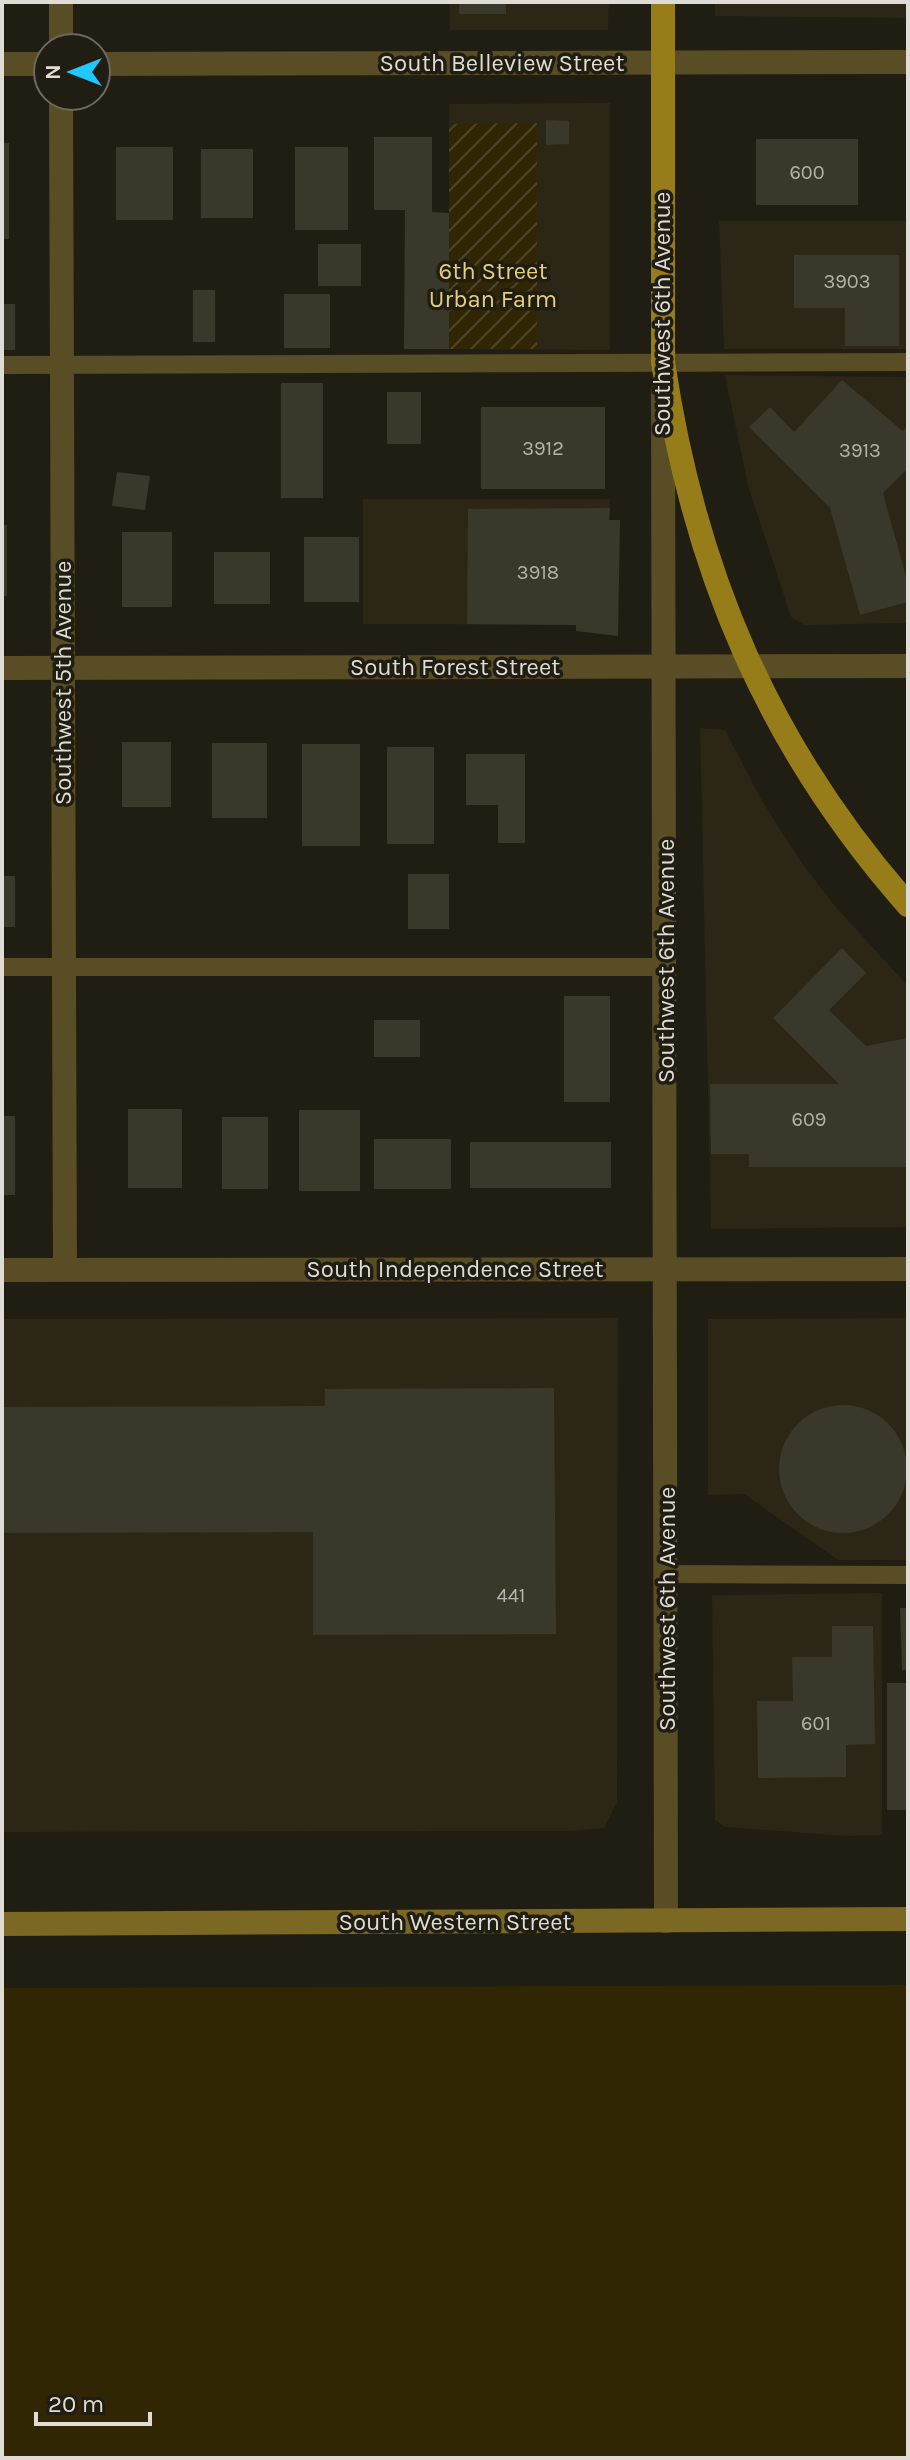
<svg xmlns="http://www.w3.org/2000/svg" width="910" height="2460" font-family="Karla,sans-serif">
  <defs>
    <pattern id="garden-furrows" width="10" height="10" patternUnits="userSpaceOnUse" patternTransform="scale(2)"><rect width="10" height="10" fill="#302604"/><path d="M-1 1l2-2M0 10L10 0M9 11l2-2" fill="none" stroke="#4e4528"/></pattern>
  </defs>
  <rect width="100%" height="100%" fill="#201d12"/>
  <path fill="#2b2615" d="M450,2H609L608,30H450Z
    M715,2H908V18L715,16Z
    M610,103V350L449,349V104Z
    M719,221H908V349H724Z
    M725,375L908,377V623L804,625L791,617L748,486Z
    M363,499H610L609,625L363,624Z
    M700,728L725,730L761,799L801,862L835,906L908,986V1227L711,1229Z
    M618,1318L617,1803L604,1828L571,1831L2,1832V1319Z
    M908,1318V1560H838L744,1494L708,1495V1319Z
    M882,1593V1835L847,1836L725,1827L715,1820L712,1595Z"/>
  <path fill="#302604" d="M908,1985V2458H2V1988Z"/>
  <path fill="url(#garden-furrows)" d="M537,123V349H449V124Z"/>
  <path fill="#3a372b" d="M459,2H506V14H459Z
    M546,120L569,121V144L546,145Z
    M374,137H432V212L449,213V349H404L405,210H374Z
    M756,139H858V205H756Z
    M2,143H9V239H2Z
    M116,147H173V220H116Z
    M295,147H348V230H295Z
    M201,149H253V218H201Z
    M318,244H361V286H318Z
    M794,255H899V346H845V308H794Z
    M193,290H215V342H193Z
    M284,294H330V348H284Z
    M2,304H15V350H2Z
    M842,380L903,431L908,425V468L883,493L908,584V602L860,615L830,508L749,427L770,407L794,432Z
    M281,383H323V498H281Z
    M387,392H421V444H387Z
    M481,407H605V489H481Z
    M117,472L150,476L145,510L112,506Z
    M610,508L609,520H620L618,636L576,631V625L467,624L468,509Z
    M2,525H7V596H2Z
    M122,532H172V607H122Z
    M304,537H359V602H304Z
    M214,552H270V604H214Z
    M122,742H171V807H122Z
    M212,743H267V818H212Z
    M302,744H360V846H302Z
    M387,747H434V844H387Z
    M466,754H525V843H498V805H466Z
    M408,874H449V929H408Z
    M2,876H15V927H2Z
    M842,948L866,973L829,1010L866,1046L908,1038V1167H749V1154H711L710,1084H839L773,1018Z
    M564,996H610V1102H564Z
    M374,1020H420V1057H374Z
    M128,1109H182V1188H128Z
    M299,1110H360V1191H299Z
    M2,1116H15V1195H2Z
    M222,1117H268V1189H222Z
    M374,1139H451V1189H374Z
    M470,1142H611V1188H470Z
    M554,1388L556,1634L313,1635V1532L2,1533V1407L325,1406V1389Z
    M779 1469a64 64 0 1 1 128 0a64 64 0 1 1-128 0Z
    M900,1608H908V1670H902Z
    M832,1626H873L875,1744L846,1745V1777L758,1778L757,1701H793L792,1657H832Z
    M887,1683H908V1810H887Z"/>
  <g fill="none" stroke-linecap="round" stroke-linejoin="round">
    <path stroke="#594d25" stroke-width="18" d="M2,365L908,362
      M2,967H666
      M667,1574L908,1575"/>
    <path stroke="#594d25" stroke-width="24" d="M61,2V48
      M2,64H48
      M96,64L908,62
      M61,96L65,1270
      M2,668L908,666
      M2,1270L908,1269"/>
    <path stroke="#594d25" stroke-width="24" d="M663,392L666,1921"/>
    <path stroke="#7b6822" stroke-width="24" d="M2,1924L908,1919"/>
    <path stroke="#967d19" stroke-width="24" d="M663,2V362C694,571 768,746 908,905"/>
  </g>
  <g text-anchor="middle" stroke-width="7" stroke-linejoin="round" paint-order="stroke">
    <g font-size="20" fill="#b5b3aa">
      <text x="807" y="179">600</text>
      <text x="847" y="288">3903</text>
      <text x="543" y="455">3912</text>
      <text x="860" y="457">3913</text>
      <text x="538" y="579">3918</text>
      <text x="809" y="1126">609</text>
      <text x="511" y="1602">441</text>
      <text x="816" y="1730">601</text>
    </g>
    <g font-size="24" fill="#dedcd4" stroke="#201d12">
      <text x="502" y="71">South Belleview Street</text>
      <text transform="translate(662 314) rotate(-90)" y="8">Southwest 6th Avenue</text>
      <text x="455" y="675">South Forest Street</text>
      <text transform="translate(63 683) rotate(-90)" y="8">Southwest 5th Avenue</text>
      <text transform="translate(666 961) rotate(-90)" y="8">Southwest 6th Avenue</text>
      <text x="455" y="1277">South Independence Street</text>
      <text transform="translate(667 1609) rotate(-90)" y="8">Southwest 6th Avenue</text>
      <text x="455" y="1930">South Western Street</text>
    </g>
    <g font-size="24" fill="#e6ce7d" stroke="#201d12">
      <text x="493" y="279">6th Street<tspan x="493" dy="28">Urban Farm</tspan></text>
    </g>
  </g>
  <rect width="910" height="2460" fill="none" stroke="#dedcd4" stroke-width="8"/>
  <g transform="translate(72 72) rotate(270)"><circle r="38" fill="#201d12" stroke="#6c6960" stroke-width="2"/>
  <path d="M0-6L14 30L0 20L-14 30Z" fill="#1fc9fd"/>
  <text y="-12" font-size="22" font-weight="bold" text-anchor="middle" fill="#dedcd4">N</text>
  </g>
  <path d="M36 2412v12h114v-12" fill="none" stroke="#dedcd4" stroke-width="4"/>
  <text x="48" y="2412" font-size="24" fill="#dedcd4" stroke="#201d12" stroke-width="6" paint-order="stroke">20 m</text>
</svg>
